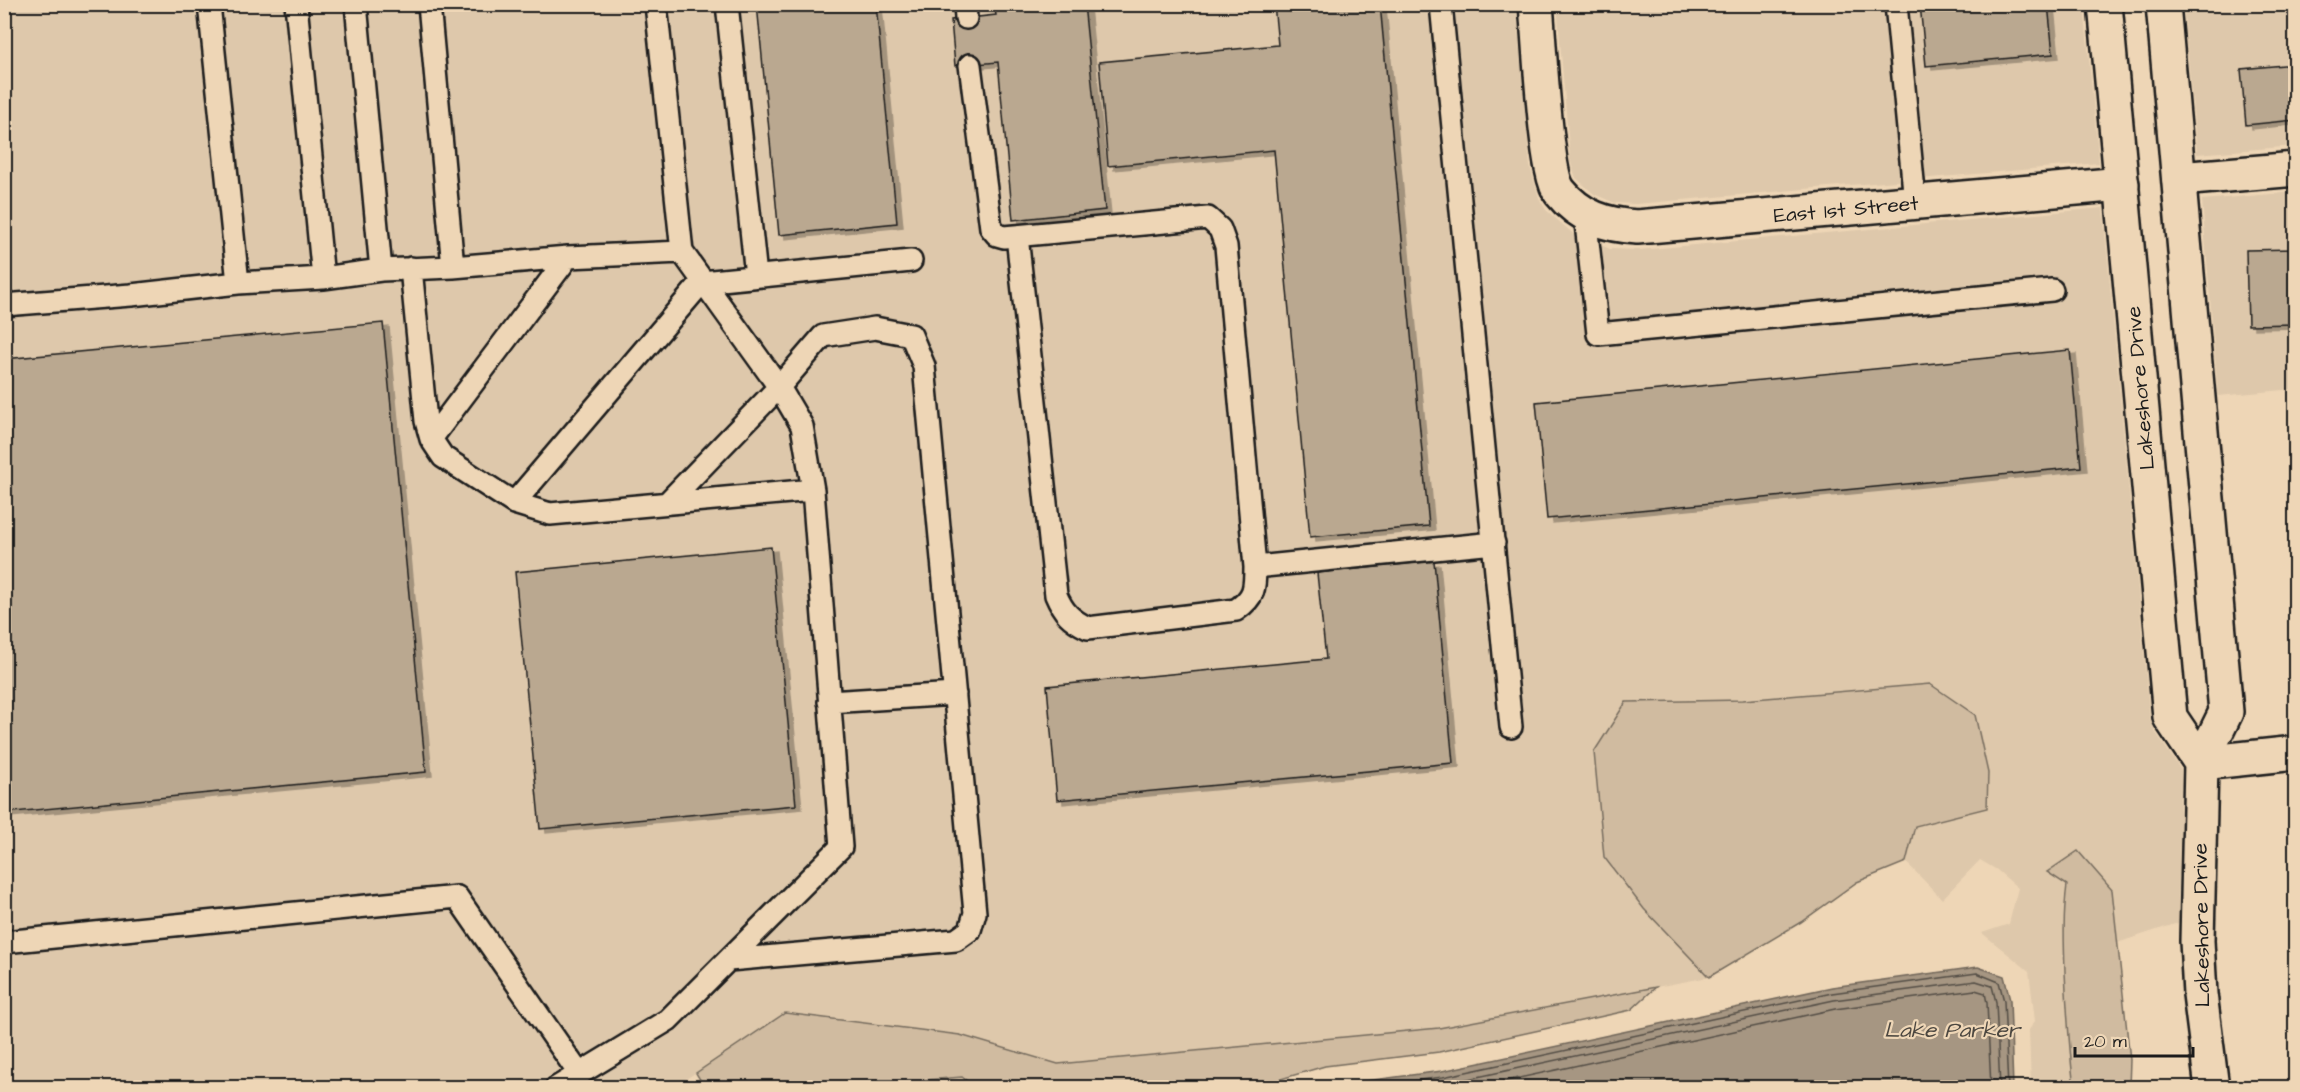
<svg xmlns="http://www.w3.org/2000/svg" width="2300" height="1092" font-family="'Architects Daughter',sans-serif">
  <defs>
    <filter id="shadow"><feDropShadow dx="6" dy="4" stdDeviation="0" flood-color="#0004"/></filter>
  </defs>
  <rect width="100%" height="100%" fill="#eed6b6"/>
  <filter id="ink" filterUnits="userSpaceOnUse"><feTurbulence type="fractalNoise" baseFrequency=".0167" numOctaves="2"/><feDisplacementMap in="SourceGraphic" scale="12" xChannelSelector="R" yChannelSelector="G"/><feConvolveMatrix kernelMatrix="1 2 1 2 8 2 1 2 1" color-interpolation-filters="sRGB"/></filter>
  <g filter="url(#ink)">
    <path fill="#dec8ab" d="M5,5H1516L1530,166L1539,198L1546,210L1578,238L1580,236L1610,249L1639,250L2103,208L2150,719L2154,730L2181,770L2178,923L2117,943L2112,890L2048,872L2067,885L2064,901L2065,960L2067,1016L2074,1087H2031L2029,1030L2035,1021L2029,971L1982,933L2009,924L2018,888L1997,870L1980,860L1942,899L1906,862L1915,826L1987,807L1988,773L1743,700L1626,702L1604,857L1644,909L1709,977L1439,1028L1058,1064L960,1035L785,1013L674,1087L5,1088Z
      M1557,5H2084L2099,163L1636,204L1615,203L1594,194L1576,178L1570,160Z
      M2183,5H2295V146L2197,154Z
      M2295,192V389L2218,396L2202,200Z"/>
    <path fill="#d0bba0" stroke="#766c5e" stroke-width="1.5" d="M1930,684L1975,715L1988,773L1987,808L1915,826L1906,862L1857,882L1801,922L1709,977L1644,909L1604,857L1594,752L1626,702L1743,700Z
      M2078,851L2112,890L2130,1060L2129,1087H2074C2069,1049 2067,1011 2065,972C2064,943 2063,914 2067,885L2047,872Z
      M1656,987L1631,1010L1439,1052L1325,1066L1257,1086L976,1088L962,1077L927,1080L910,1088L819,1087L793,1080L766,1087L705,1088L696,1073L785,1013L960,1035L1058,1064L1439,1028Z"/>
    <path fill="#a69682" stroke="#6f6559" stroke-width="1.5" d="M1978,967L2004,976L2010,1000L2013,1087H1320L1442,1071L1832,987Z"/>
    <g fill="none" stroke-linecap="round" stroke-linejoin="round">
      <path stroke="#534d45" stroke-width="1.5" d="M1358,1088L1443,1077L1832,993L1977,973L1999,982L2004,1001L2008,1088
        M1420,1088L1445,1084L1834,1000L1976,981L1992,986L1996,1002L2000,1088
        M1473,1088L1835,1009L1975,990L1985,993L1987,1003L1991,1088"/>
    </g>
    <path fill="#baa890" stroke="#1c1c1c" stroke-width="1.5" filter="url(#shadow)" d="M757,4H876L897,223L779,235Z
      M994,4H1084L1105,210L1013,220L998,62L955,66L951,20L996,15Z
      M1274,4H1380L1429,526L1310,537L1274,150L1108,166L1099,62L1278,45Z
      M1920,4H2048L2053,54L1926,66Z
      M2296,64V120L2246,125L2241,69Z
      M2296,249V324L2248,325L2246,250Z
      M383,323L426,772L4,813V359Z
      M2070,350L2081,467L1547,519L1536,402Z
      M771,547L796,805L540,829L515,572Z
      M1434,561L1453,763L1057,800L1047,686L1326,659L1317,573Z
      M2296,818V871L2290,819Z"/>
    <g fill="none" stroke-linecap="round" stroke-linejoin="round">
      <defs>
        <path id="lane" d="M209,4L238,283L323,278L381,270L453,267L568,257L682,252L656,4
          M296,4L323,278
          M356,4L381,270
          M429,4L453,267
          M727,4L756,276
          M965,4L966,18
          M1441,4L1511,727
          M1896,4L1915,202
          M970,65L991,228L997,235L1004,237L1208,218L1220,229L1226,246L1255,567C1255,588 1255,597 1236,610L1088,628C1071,620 1063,612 1056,595L1017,236
          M1585,214L1598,334L2052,290
          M411,268L426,421L431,439L443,457L514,503L550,514L813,490
          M4,305L131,295L238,283
          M431,439L568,257
          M514,503L702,282L911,261
          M667,503L779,387L823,336L875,328L911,335L924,366L975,913L970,930L956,940L729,960
          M1255,567L1494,543
          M829,702L955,694
          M4,942L457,897L580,1075
          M556,1088L668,1020L841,847L813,490L802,426L779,387L682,252"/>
        <path id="street" d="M1536,4C1539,36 1545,174 1560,192C1580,217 1606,225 1637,227L2122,184
          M2179,179L2296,169
          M2201,763L2296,753"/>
        <path id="secondary" d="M2105,4L2170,717L2201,763
          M2163,4L2226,712L2201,763L2197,941L2200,994L2212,1088"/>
      </defs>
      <use href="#lane" stroke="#1c1c1c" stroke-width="26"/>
      <use href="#street" stroke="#1c1c1c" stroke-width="38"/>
      <use href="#secondary" stroke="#1c1c1c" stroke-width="38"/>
      <use href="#lane" stroke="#eed6b6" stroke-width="21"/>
      <use href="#street" stroke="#eed6b6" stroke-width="33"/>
      <use href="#secondary" stroke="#eed6b6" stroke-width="33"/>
    </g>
  </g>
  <g text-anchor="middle" stroke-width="4.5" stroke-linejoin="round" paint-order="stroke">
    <g font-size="21" fill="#1c1c1c" stroke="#eed6b6">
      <text transform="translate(1846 209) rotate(-5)" y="7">East 1st Street</text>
      <text transform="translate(2140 388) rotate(-95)" y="7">Lakeshore Drive</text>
      <text transform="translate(2201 925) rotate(-91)" y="7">Lakeshore Drive</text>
    </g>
    <g font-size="22" font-style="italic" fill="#4c4740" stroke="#eed6b6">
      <text x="1952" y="1037">Lake Parker</text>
    </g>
  </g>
  <rect width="2300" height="1092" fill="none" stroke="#eed6b6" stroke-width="24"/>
  <rect x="12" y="12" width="2276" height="1068" fill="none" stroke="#1c1c1c" stroke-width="2" filter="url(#ink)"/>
  <path d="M2075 1047v9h118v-9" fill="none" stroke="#1c1c1c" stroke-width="3"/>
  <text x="2084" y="1047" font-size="18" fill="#1c1c1c" stroke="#eed6b6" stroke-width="4.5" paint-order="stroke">20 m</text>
</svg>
